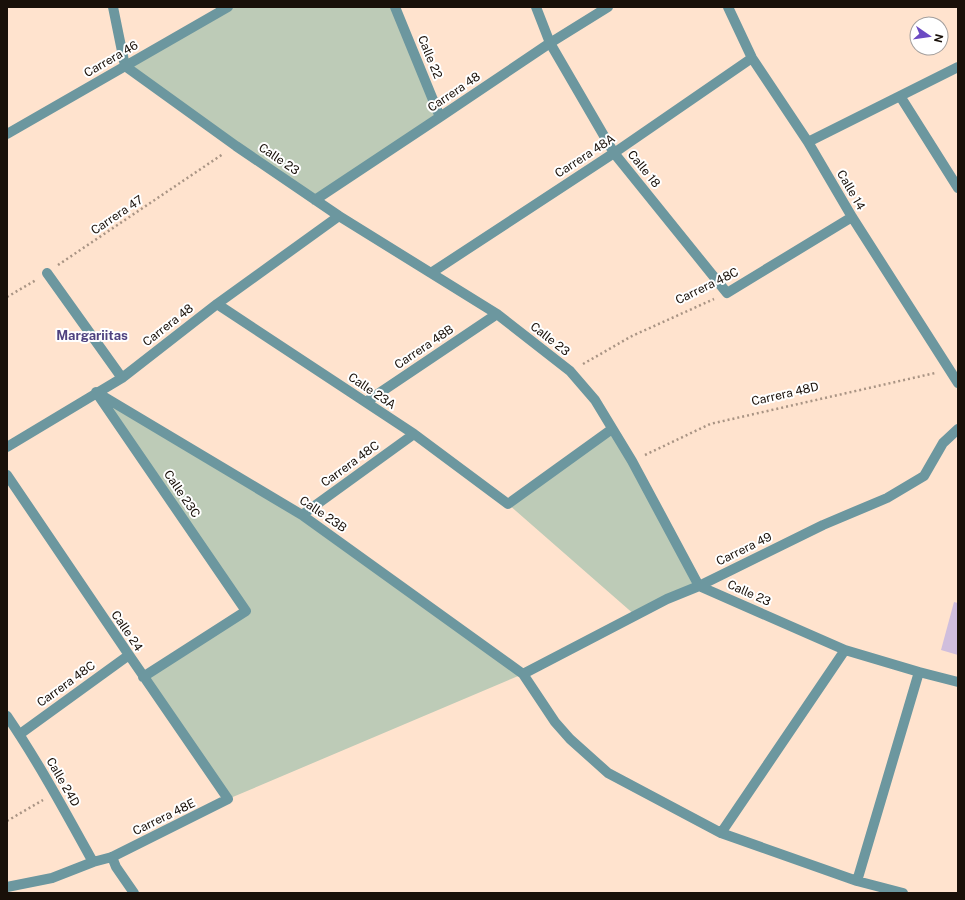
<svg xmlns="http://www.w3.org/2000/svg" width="965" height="900" font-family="'Public Sans',sans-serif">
  <rect width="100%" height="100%" fill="#ffe3ce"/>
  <path fill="#bdcbb7" d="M228,7H395L440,117L315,200L125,66Z
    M96,392L310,520L523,674L228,799L143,677L246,611Z
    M612,429L699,586L636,616L508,504Z"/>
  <path fill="#d0bedd" d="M954,602L958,603V655L941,650Z"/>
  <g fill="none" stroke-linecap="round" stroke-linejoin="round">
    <path stroke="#a99484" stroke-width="2.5" stroke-dasharray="2 3" stroke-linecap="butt" d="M58,265L223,154
      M7,297L36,280
      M583,364L632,336L714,299
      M645,455L710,424L935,373
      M7,821L43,800"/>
    <path stroke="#6c979f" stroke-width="10" d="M112,857L116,867L134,893"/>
    <path stroke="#6c979f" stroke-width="10" d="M113,7L125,66L236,146L339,216L497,314L570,371L595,400L632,461L699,586L845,650L919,672L958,682
      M395,7L440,117
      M536,7L550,43L614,153L727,293L852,217
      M728,7L752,58L808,142L852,217L958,383
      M900,96L958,188
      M7,134L228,7
      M808,142L958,67
      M315,200L440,117L550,43L608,7
      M47,273L122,378
      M431,273L614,153L752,58
      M217,304L414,434L508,504L612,429
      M96,392L302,515L523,674L555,722L570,739L608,773L721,833L857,881L903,893
      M98,395L246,611L143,677
      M366,402L497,314
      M7,447L122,378L217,304L339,216
      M7,475L129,655L228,799L112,857L93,862L52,878L7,887
      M302,515L414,434
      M523,674L667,599L699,586L823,525L887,498L924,476L943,443L958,429
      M7,716C39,763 66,813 93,862
      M20,734L129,655
      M721,833L845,650
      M857,881L919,672"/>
  </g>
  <g text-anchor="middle" stroke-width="4" stroke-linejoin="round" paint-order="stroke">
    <g font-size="12" fill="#191009" stroke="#fff">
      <text transform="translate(430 57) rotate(68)" y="4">Calle 22</text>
      <text transform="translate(111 59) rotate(-30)" y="4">Carrera 46</text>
      <text transform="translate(454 92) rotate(-34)" y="4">Carrera 48</text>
      <text transform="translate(585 156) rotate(-33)" y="4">Carrera 48A</text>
      <text transform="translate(279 159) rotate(34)" y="4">Calle 23</text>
      <text transform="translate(644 169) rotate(51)" y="4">Calle 18</text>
      <text transform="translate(851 190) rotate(60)" y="4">Calle 14</text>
      <text transform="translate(117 215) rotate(-34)" y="4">Carrera 47</text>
      <text transform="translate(707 286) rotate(-26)" y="4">Carrera 48C</text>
      <text transform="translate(168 325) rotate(-38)" y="4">Carrera 48</text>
      <text transform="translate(550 339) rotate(38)" y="4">Calle 23</text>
      <text transform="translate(424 347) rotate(-34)" y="4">Carrera 48B</text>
      <text transform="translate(372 391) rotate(34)" y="4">Calle 23A</text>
      <text transform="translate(785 394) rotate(-13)" y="4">Carrera 48D</text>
      <text transform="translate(350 464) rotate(-36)" y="4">Carrera 48C</text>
      <text transform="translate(182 494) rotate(56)" y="4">Calle 23C</text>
      <text transform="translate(323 514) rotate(34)" y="4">Calle 23B</text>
      <text transform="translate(744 549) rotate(-26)" y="4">Carrera 49</text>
      <text transform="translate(749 593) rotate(24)" y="4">Calle 23</text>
      <text transform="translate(127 631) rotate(56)" y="4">Calle 24</text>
      <text transform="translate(66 684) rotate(-36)" y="4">Carrera 48C</text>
      <text transform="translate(63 782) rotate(60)" y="4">Calle 24D</text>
      <text transform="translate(164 817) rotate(-26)" y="4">Carrera 48E</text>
    </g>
    <g font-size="13" font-weight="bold" fill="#4f427f" stroke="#fff">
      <text x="92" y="340">Margariitas</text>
    </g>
  </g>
  <rect width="965" height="900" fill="none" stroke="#191009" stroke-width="16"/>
  <g transform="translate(929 36) rotate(103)"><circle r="19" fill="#ffffff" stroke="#a39f9d"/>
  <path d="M0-3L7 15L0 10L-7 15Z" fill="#6b4ac3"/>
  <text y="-6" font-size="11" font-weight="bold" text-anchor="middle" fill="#191009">N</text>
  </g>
</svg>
